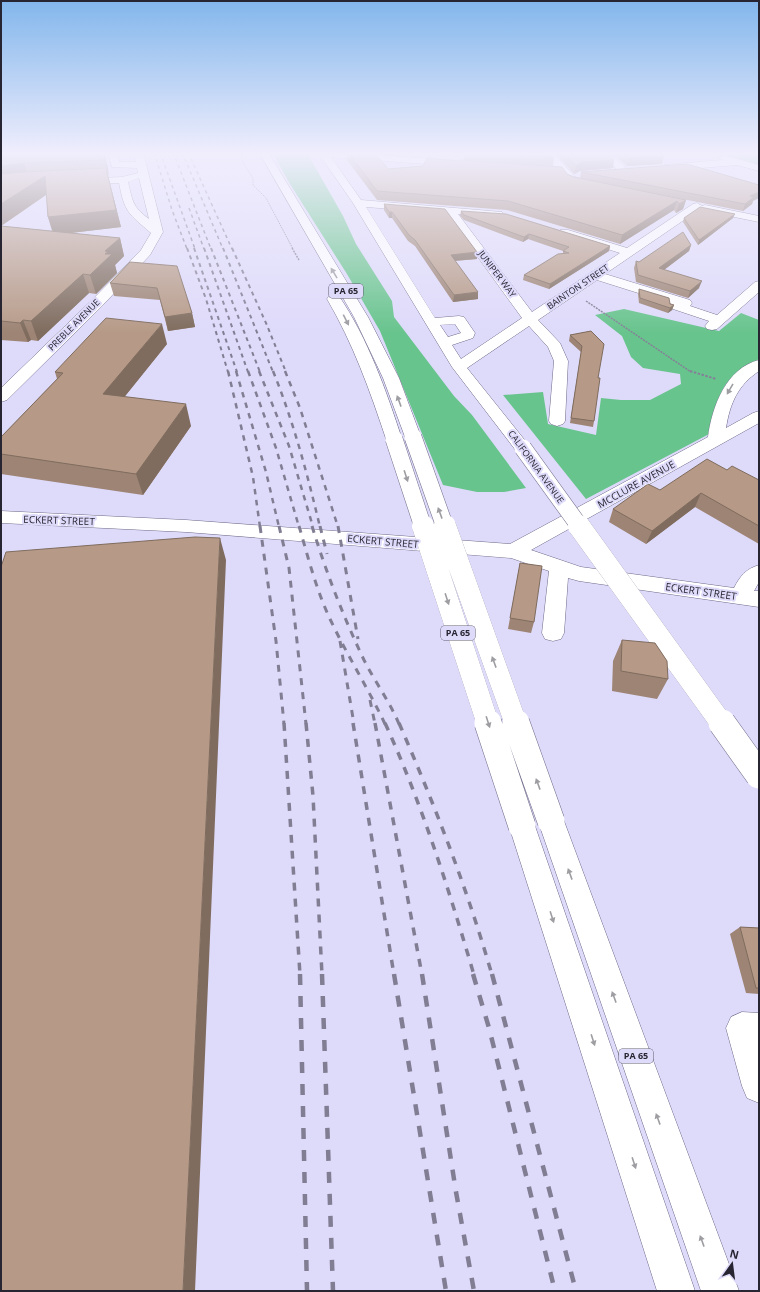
<svg xmlns="http://www.w3.org/2000/svg" width="760" height="1292" font-family="'Open Sans',sans-serif">
  <rect width="100%" height="100%" fill="#dedafa"/>
  <path fill="#68c48d" d="M272,152H310V158L343,216L356,244L392,301L394,317L454,396L472,415L526,488L504,492H477L443,485L380,331L347,274L290,184Z
    M718,152H759V165L719,154Z
    M624,309L719,331L741,313L759,320V359C719,381 720,391 711,433L586,499L503,395L543,392L548,424L596,435L601,398L621,400H650L681,384L680,374L643,368L631,357L622,336L595,315Z"/>
  <g fill="none" stroke-linecap="round" stroke-linejoin="round">
    <defs>
      <path id="minor" d="M108,152H118L119,162H136L133,152H143L163,232L150,255L102,306L7,400L1,402V388L92,300L141,250L151,233C128,213 125,213 119,183L79,185L74,182L79,179L122,177L138,173L137,168L112,167ZM139,178L149,219C132,206 133,202 128,182Z
        M320,152H342L457,161L459,163L454,166L331,157L361,200L502,212L503,214L498,217L458,214L532,312L620,253L560,234L558,232L560,230H568L627,248L693,204L697,203L702,206L705,205L759,216V222L705,211L700,209L605,274L690,300L692,303L690,306L717,315L755,282L759,281V292L717,329L712,330L707,329L705,326L709,321L670,308L668,305L670,303L597,280L538,320L560,343L568,361L565,421L563,424L557,426L551,424L549,421L554,361L548,347L529,326L467,368L531,448L529,452L523,453L517,452L452,367L353,203L319,154ZM366,207L446,213L522,318L461,359L452,345L473,338L475,333L464,317L459,316L435,318ZM455,324L461,333L448,337L440,325Z
        M543,152H552L575,177L587,181L588,183L587,185C568,190 552,165 543,152Z
        M598,152H608L629,171L624,174L621,173Z
        M724,155L759,165V171L737,165L664,171L659,168L664,165L722,160L719,158Z
        M759,360V371C738,385 730,403 726,428L753,413L759,411V423L531,550L581,567L734,588C740,576 746,569 759,565V582L754,591H759V607L579,581L568,578L564,633L561,639L553,641L545,639L542,633L549,571L511,558L186,532L1,523V511L186,520L510,544L708,437C712,407 726,368 759,360Z
        M742,1012L759,1013V1103L747,1098L742,1086L726,1028L731,1017Z"/>
      <path id="highway" d="M259,152H268L368,317L399,378L421,437L419,441L413,442L407,441L405,437L383,378L354,317Z
        M334,295L339,296C368,339 386,390 402,439L400,443L394,444L388,443L386,439C370,391 353,343 327,299L329,296Z
        M551,809L560,812L564,821L739,1291H701L538,821L542,812Z
        M522,813L531,817L535,826L695,1291H657L509,826L513,817Z"/>
    </defs>
    <use href="#minor" stroke="#6e6a87" stroke-width="1"/>
    <use href="#highway" stroke="#6e6a87" stroke-width="1"/>
    <path stroke="#848197" stroke-width="1" stroke-dasharray="1.5 1" stroke-linecap="butt" d="M242,152L243,163L253,178V185L266,198L293,249"/>
    <path stroke="#848197" stroke-width="1.5" stroke-dasharray="2 1" stroke-linecap="butt" d="M292,248L299,260
      M586,301L691,372"/>
    <path stroke="#848197" stroke-width="2" stroke-dasharray="2.5 1.5" stroke-linecap="butt" d="M690,371L716,379"/>
    <use href="#minor" fill="#fff" fill-rule="evenodd"/>
    <use href="#highway" fill="#fff" fill-rule="evenodd"/>
    <path stroke="#817e94" stroke-width="1.5" stroke-dasharray="3.5 3.5" stroke-linecap="butt" d="M154,152L172,210L187,249
      M160,152L195,249
      M173,152L211,249
      M182,152L223,249
      M188,152L232,249
      M189,208L204,249"/>
    <path stroke="#817e94" stroke-width="2" stroke-dasharray="4 4" stroke-linecap="butt" d="M187,248L206,299L228,372
      M194,248L237,372
      M204,248L248,372
      M211,248L260,372
      M223,248L273,372
      M232,248L266,323L286,372"/>
    <path stroke="#817e94" stroke-width="2.5" stroke-dasharray="5.5 5.5" stroke-linecap="butt" d="M228,371L253,477L260,527
      M236,371L266,472L279,527
      M248,371L276,448L299,527
      M259,371L289,446L313,527
      M273,371C294,423 307,473 320,527
      M285,371L300,408L338,527"/>
    <path stroke="#817e94" stroke-width="3" stroke-dasharray="7 7" stroke-linecap="butt" d="M260,526L276,641L284,724
      M279,526L289,568L306,724
      M299,526C308,557 316,589 330,619C347,655 368,688 385,724
      M312,526C326,572 343,616 364,660C375,682 390,702 399,724
      M320,526L327,554
      M338,526L358,639
      M340,641L354,724
      M370,700L375,724"/>
    <path stroke="#817e94" stroke-width="3.5" stroke-dasharray="8 8" stroke-linecap="butt" d="M284,723L300,975
      M306,723L313,796L322,975
      M353,723L394,975
      M375,723L422,975
      M385,723C422,804 449,890 474,975
      M399,723C435,806 467,888 492,975"/>
    <path stroke="#817e94" stroke-width="4.5" stroke-dasharray="11 11" stroke-linecap="butt" d="M300,974L307,1291
      M322,974L333,1291
      M394,974L446,1291
      M422,974L456,1192L474,1291
      M473,974L489,1028L555,1291
      M492,974L576,1291"/>
    <defs>
      <path id="minor-bridge-far2" d="M523,448L580,527"/>
      <path id="minor-bridge-far1" d="M579,526L722,724"/>
      <path id="minor-bridge" d="M722,723L759,775"/>
      <path id="highway-bridge-far2" d="M413,437L445,527
        M394,439L423,527"/>
      <path id="highway-bridge-far1" d="M423,526L488,724
        M445,526L516,724"/>
      <path id="highway-bridge" d="M488,723L522,826
        M516,723L551,821"/>
    </defs>
    <use href="#minor-bridge-far2" stroke="#6e6a87" stroke-width="18" stroke-linecap="butt"/>
    <use href="#minor-bridge-far1" stroke="#6e6a87" stroke-width="22" stroke-linecap="butt"/>
    <use href="#minor-bridge" stroke="#6e6a87" stroke-width="28" stroke-linecap="butt"/>
    <use href="#highway-bridge-far2" stroke="#6e6a87" stroke-width="18" stroke-linecap="butt"/>
    <use href="#highway-bridge-far1" stroke="#6e6a87" stroke-width="22" stroke-linecap="butt"/>
    <use href="#highway-bridge" stroke="#6e6a87" stroke-width="28" stroke-linecap="butt"/>
    <use href="#minor-bridge-far2" stroke="#fff" stroke-width="17"/>
    <use href="#minor-bridge-far1" stroke="#fff" stroke-width="22"/>
    <use href="#minor-bridge" stroke="#fff" stroke-width="27"/>
    <use href="#highway-bridge-far2" stroke="#fff" stroke-width="17"/>
    <use href="#highway-bridge-far1" stroke="#fff" stroke-width="22"/>
    <use href="#highway-bridge" stroke="#fff" stroke-width="27"/>
  </g>
  <path fill="#9d8474" fill-rule="evenodd" d="M1,152H104L108,168V176L121,227L70,233L120,238L124,256L115,265L117,273L96,294L89,293L38,341L31,340L28,342L1,340ZM46,195L48,217L52,231L1,226Z
    M347,152H356L388,169L567,174L574,177L580,178L581,172L753,201L752,204L743,211L612,185L686,200L683,209L676,213L674,210L620,244L507,210L377,200L347,160Z
    M464,152H549L554,158L553,166L464,160Z
    M554,152H607L613,168L580,171L574,174Z
    M610,152H653L664,156L662,164L627,166Z
    M384,204L477,259L455,261L478,299L453,302L415,246L408,241L392,218H389L384,210Z
    M461,211L610,246L609,251L549,289L523,280L524,275L563,253V251L528,239L523,242L464,220L460,216Z
    M684,218H733L698,245L683,222Z
    M691,245L689,251L664,270L699,288L688,298L636,282L634,268L636,261L639,262Z
    M130,262L192,313L195,327L168,331L160,300L114,296L110,283Z
    M639,289L674,305L672,310L668,313L639,303L638,294Z
    M591,331L598,378L594,421L593,427L570,423L581,352L569,341L570,335Z
    M167,344L124,397L191,426L143,495L1,474V437L57,379L55,372Z
    M727,470L759,480V544L695,507L646,544L609,522L613,509L660,490Z
    M520,563L534,622L531,633L508,629Z
    M622,640L668,679L657,699L612,691L613,661Z
    M740,927L759,928V994L746,993L730,934Z"/>
  <path fill="#7f6c5e" d="M104,152L108,168L109,176L104,160Z
    M664,156L662,164L627,166L629,158Z
    M614,160L613,168L580,171L574,174L576,166L581,162Z
    M24,163L30,180L1,182V166Z
    M106,168L121,227L54,235L48,217Z
    M45,176L50,192L1,226V204Z
    M759,192V198L753,201L752,204L743,211L745,204L750,196Z
    M686,200L683,209L676,213L679,204Z
    M677,201L674,210L620,244L622,235Z
    M389,212H392V218H389Z
    M735,214L733,218L698,245L699,240Z
    M529,234L528,239L523,242L524,237Z
    M120,238L124,256L115,265L117,273L96,294L90,275L105,251Z
    M691,245L689,251L657,275L659,268Z
    M610,246L609,251L549,289L550,284Z
    M477,252V259L451,261V255Z
    M83,274L89,293L38,341L31,321Z
    M702,281L699,288L688,298L690,291Z
    M478,292V299L453,302L454,295Z
    M674,305L672,310L668,313L670,308Z
    M192,313L195,327L168,331L165,317Z
    M23,320L31,340L28,342L20,323Z
    M162,324L167,344L110,415L103,394Z
    M186,404L191,426L143,495L136,474Z
    M701,493L695,507L646,544L652,531Z
    M220,538L226,560L195,1291H183Z"/>
  <path fill="#b69a87" stroke="#7f6c5e" d="M1,152H104V160L24,163L1,166Z
    M348,152L376,154L388,169L423,166L427,158L461,161V160L562,167L567,174L574,177L686,200L679,204L677,201L622,235L508,201L377,191Z
    M475,152H549L554,158Z
    M563,152H607L614,160L581,162L576,166Z
    M622,152H653L664,156L629,158Z
    M687,164L759,185V192L750,196L754,197L745,204L581,172Z
    M106,168L116,210L48,217L45,176L1,204V174L24,172Z
    M384,204L445,209L477,252L451,255L478,292L454,295L415,240L409,235L392,212H389Z
    M700,207L735,214L699,240L684,218Z
    M461,211L506,214L610,246L550,284L524,275L558,254L569,253L563,251L569,247L529,234L524,237L464,215Z
    M1,226L120,238L105,251L108,252L105,254H112L90,275L83,274L31,321L23,320L20,323L1,321Z
    M683,232L691,245L659,268L702,281L690,291L638,275L636,261L639,262Z
    M130,262L177,266L192,313L165,317L157,288L110,283Z
    M639,289L669,298L670,304L674,305L670,308L640,298Z
    M106,318L162,324L103,394L186,404L136,474L1,454V437L63,373L55,372Z
    M591,331L604,344L598,378H600L594,421L571,418L582,346L570,335Z
    M707,459L727,470L732,466L759,480V526L701,493L652,531L613,509L648,484L660,490Z
    M195,537L220,538L183,1291H1V567L6,552Z
    M520,563L542,566L534,622L510,618Z
    M622,640L655,643L667,661L668,679L621,671Z
    M740,927L759,928V988H756Z"/>
  <defs><path id="oneway-solid" d="M-6-.8H1V-3.2L6.5 0L1 3.2V.8H-6Z"/></defs>
  <g fill="#9e9da2">
    <use href="#oneway-solid" transform="translate(334 273) rotate(-121)"/>
    <use href="#oneway-solid" transform="translate(346 320) rotate(63)"/>
    <use href="#oneway-solid" transform="translate(730 389) rotate(120)"/>
    <use href="#oneway-solid" transform="translate(399 401) rotate(-110)"/>
    <use href="#oneway-solid" transform="translate(406 476) rotate(72)"/>
    <use href="#oneway-solid" transform="translate(440 513) rotate(-110)"/>
    <use href="#oneway-solid" transform="translate(447 599) rotate(72)"/>
    <use href="#oneway-solid" transform="translate(494 662) rotate(-110)"/>
    <use href="#oneway-solid" transform="translate(488 722) rotate(72)"/>
    <use href="#oneway-solid" transform="translate(538 784) rotate(-110)"/>
    <use href="#oneway-solid" transform="translate(570 874) rotate(-110)"/>
    <use href="#oneway-solid" transform="translate(552 917) rotate(72)"/>
    <use href="#oneway-solid" transform="translate(614 997) rotate(-110)"/>
    <use href="#oneway-solid" transform="translate(593 1040) rotate(72)"/>
    <use href="#oneway-solid" transform="translate(658 1119) rotate(-110)"/>
    <use href="#oneway-solid" transform="translate(634 1163) rotate(72)"/>
    <use href="#oneway-solid" transform="translate(702 1241) rotate(-110)"/>
  </g>
  <linearGradient id="sky" x2="0" y2="1"><stop stop-color="#82b6ec"/><stop offset="0.46" stop-color="#f0eefd"/><stop offset="1" stop-color="#f0eefd" stop-opacity="0"/></linearGradient>
  <rect width="760" height="333" fill="url(#sky)"/>
  <g text-anchor="middle" stroke-width="4" stroke-linejoin="round" paint-order="stroke">
    <g font-size="9" fill="#272531" stroke="#dedafa">
      <text transform="translate(497 274) rotate(53)" y="3">JUNIPER WAY</text>
      <text transform="translate(578 287) rotate(-34)" y="3">BAINTON STREET</text>
      <text transform="translate(74 325) rotate(-45)" y="3">PREBLE AVENUE</text>
      <text transform="translate(536 467) rotate(54)" y="3">CALIFORNIA AVENUE</text>
    </g>
    <g fill="#dedafa" stroke="#5e5b6d" stroke-width="1">
      <rect x="329" y="284" width="34" height="14" rx="3"/>
      <rect x="441" y="626" width="34" height="14" rx="3"/>
      <rect x="619" y="1049" width="34" height="14" rx="3"/>
    </g>
    <g font-size="9" font-weight="bold" fill="#272531">
      <text x="346" y="294">PA 65</text>
      <text x="458" y="636">PA 65</text>
      <text x="636" y="1059">PA 65</text>
    </g>
    <g font-size="10" fill="#272531" stroke="#dedafa">
      <text transform="translate(636 484) rotate(-29)" y="4">MCCLURE AVENUE</text>
      <text transform="translate(59 520) rotate(2)" y="4">ECKERT STREET</text>
      <text transform="translate(383 541) rotate(5)" y="4">ECKERT STREET</text>
      <text transform="translate(701 591) rotate(8)" y="4">ECKERT STREET</text>
    </g>
  </g>
  <rect width="760" height="1292" fill="none" stroke="#272531" stroke-width="4"/>
  <g transform="translate(732 1264) rotate(14)" stroke="#dedafa" stroke-width="3" paint-order="stroke">
  <path d="M0-3L7 15L0 10L-7 15Z" fill="#272531"/>
  <text y="-6" font-size="11" font-weight="bold" text-anchor="middle" fill="#272531">N</text>
  </g>
</svg>
